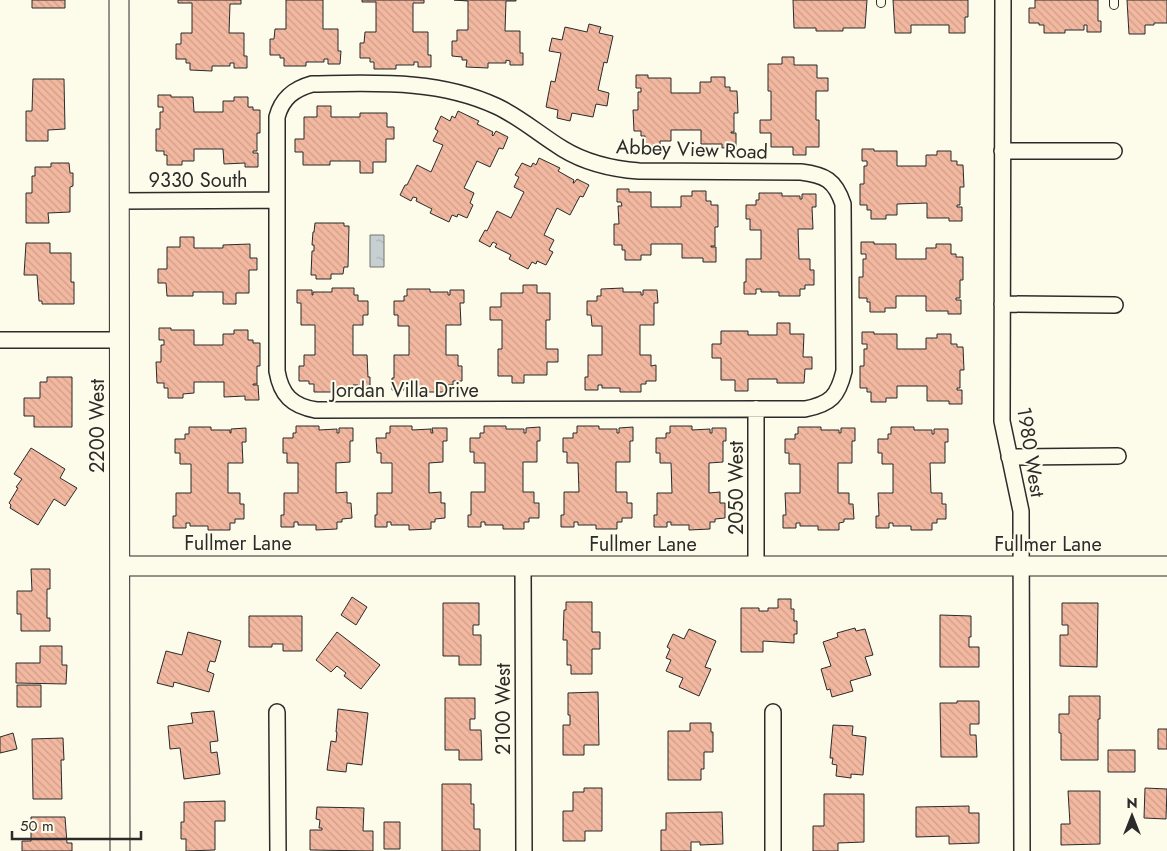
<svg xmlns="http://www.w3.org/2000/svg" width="1167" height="851" font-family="Jost,sans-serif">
  <defs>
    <pattern id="water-ripples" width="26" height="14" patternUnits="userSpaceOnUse" patternTransform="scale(1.25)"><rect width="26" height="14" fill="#c7d0d0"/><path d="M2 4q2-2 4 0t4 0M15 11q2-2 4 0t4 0" fill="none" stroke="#abb3b3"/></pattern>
    <pattern id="building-back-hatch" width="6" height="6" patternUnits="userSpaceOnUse" patternTransform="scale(1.25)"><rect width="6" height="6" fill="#f2b8a0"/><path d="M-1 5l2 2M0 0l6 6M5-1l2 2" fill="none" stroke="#d09e8a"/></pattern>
  </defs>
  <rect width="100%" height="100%" fill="#fdfbea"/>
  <path fill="url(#water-ripples)" stroke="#74746e" d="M370,235H384V267H370Z"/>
  <path fill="url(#building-back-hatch)" stroke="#2b2b2b" d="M32,0H65V8H32Z
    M178,0H241V4H230L229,33H244V56H247V68H234V63H230V66H212V71L190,70V63H186V59H176V44H181V33H192V3H178Z
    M286,0H323V29H338V51H341L340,64H328V59H324V62H306V66H284V58H280V55H270V39H274L275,29H286Z
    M362,0H424V3H413V32H428V55H431V67H418V62H414V65H396V69H374V62H370V58H360V43H364L365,32H376V2H362Z
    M454,0H516V1H506L505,31H520V53H523V65H510V61L506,60V63H488V68L466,67L467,60H462V57L452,56V41H457V30H468V1Z
    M793,0H867L865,28H843V31H816V28H794Z
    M893,0H968V17H965V33H949V25H911V33H895Z
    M1035,0H1098V21H1101V32H1087V25H1084V30H1065V33H1044V25H1039V23H1029V8H1035Z
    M1127,0H1167V23H1154V25H1145V34H1129Z
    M589,24L601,27L599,33L613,36L607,63L604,62L598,90L609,93L607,106L596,104L593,117L572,113L570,121L557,118L558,110L546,107L551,81L555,82L561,53L549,51L552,38L562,40L565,27L587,32Z
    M782,57H794V65H817V78H828V91H816V120H819V147H806V155H793V147H771V133H760V120H771V91H768V64H782Z
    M636,75H648V78H671V93H700V82H711V77H725V87H730V91H737L738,113H734V132H731V133H736V147L722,148V144H701V130H671V141H660V146H645V136H641V131H634L633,110H638V92H641V88H636Z
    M33,79H64L65,129L48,130V141H26V111H32Z
    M158,95H171V97H193L194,112H223V101H234V97H248V107H253V110H260V133H257V151H253V153H258V167H245V163L224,164L223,149H194V161H182V165H167V155H164V151H156V129H160V112H163V107H158Z
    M317,106H331V117H360V113H387V127H394V139H386V162H373V173H360V161H330V165H303V152H295V139H304V117H317Z
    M458,111L479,121L477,124L493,132L492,135L493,136L496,131L508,137L503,149L499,148L490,167L477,161L464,188L474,193L470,203L473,205L467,218L458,214L457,217L452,215L449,222L430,213L432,209L416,201L417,198L413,197L411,201L400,195L405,185H407L417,165L431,172L443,145L433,141L438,131L435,129L441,116L450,121L452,116L455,118Z
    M862,149H874V151H897V166H926V155H937V151H951V161H957V165H963L964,187H960V205H957V207H962V221H949V218H927V203L897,204V215H886V219H871V210H867V205H860V184H864V166H867V161H862Z
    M539,158L560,168L558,171L574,180L573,183H574L577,179L589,185L583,197L580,196L570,215L557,208L544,235L554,240L549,250L553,252L546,265L537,261L536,264L532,262L528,269L509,259L511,255L495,247L497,244L493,242L490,247L479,241L485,230L487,231L497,211L511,218L524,192L514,187L519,177L515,175L522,163L531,167L533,163L536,165Z
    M51,163H69L70,173H73V186L70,187V212L48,213L49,223H26V193H32V176H35V167H51Z
    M617,189H629V192H651V207H681V196H692V191H706V201H711V205H718V227H715V246H711V247H716V262H703V258H682V244H651V255H641V260H625V250H622V245H614V224H619L618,206H622L621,202H617Z
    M759,193H782V196H800V199H802V194H816V207H812L813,229H798L799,259H810V270H814V285H805V289H800V296H779V292H761V289H756V294H744V282H746V259H761V230H750V219H746V205H756V200H759Z
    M315,223H344V226H349L348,267H344L343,274H331V279H316V275H311L312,251H314V245H312L313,232H314Z
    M180,237H194V248H223V245L250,244V258H257V270H249V293H236V304H223V292H193V296H167L166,283H158V269H167V247H180Z
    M861,242H874V244H896V259H926V248H936V244H951V254H956V257H963V280H960V298H956V300H961V314H948V311H926V296H896V308H885V312H870V302H867V298H859V277H863V259H866V254H861Z
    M26,243H50V253H71V282H74V304H42V301H39L37,275H24Z
    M523,285H537V293H550V320H546V349H558V362H547V375H524V383H512V376H498V349H502V320H490V307H501V293H523Z
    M332,288H354V295H358V301H368V315H363V325H353V355H367L368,377H370V389H358V385H353V388H335V392H314V384H309V381H299V366H304V355H315V325H301V303H297V290H312V295H313V292H332Z
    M623,288V292H641V295H643V290H657L658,303H654V325H640V355H651V366L656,365V381H646V384H641V392H620V388H602V385H598V390H585V377H588V355H602V326H592L591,315H587V301H597V296H601V289Z
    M407,289H430V292H448V295H450V290H464V303H460L461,325H446V355H458V366H462V381H453V385H448V392H426V388H409V385H404V390H392V378H394V355H409V326H398V315H394V301H404V296H407Z
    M777,323H790V334H804L803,357H812V369H805L804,383H777V379H748V391H735V380H721V358H712V344H721V331H748V335H777Z
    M159,328H171V330H194V345H223V334H234V330H248V340H253V343H260V366H257V384H253V385H258L259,400H245V396L224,397V382H194V393L183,394V398H168V388H164V383H157L156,362H161V345H164V340H159Z
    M862,332H874V334H897V349H926V338H937V334H951V344H957V347H963L964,370H960V388H957V390H962V404H949V401H927V386H897V398H886V402H871V392H867V388H860V366H864V349H867V344H862Z
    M47,377H72V427H34V416H24V398H40V382H47Z
    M296,426H319V430L337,429V433H339V428H353V441H350V462L336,463V493L347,492V503H351L352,518L342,519V522H337V529L316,530V525H298V522H294V527H281V515H284V493H298V463H287V453H283V438H293V433H296Z
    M390,426H412V430L431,429V433H433L432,428H447V441H443V462L429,463V493L441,492V503H445V518L435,519V522H431V529L409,530V525H391V522H387V527H375V515H377V493H392V463H381V453H377L376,438H386V433H390Z
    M484,426H506V429H524V433H526V428L540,427V441H537V462H523V492H534V503H539V518H529V522H524V529H503V525H485V522H481V527H468V515H471V492H485V463H474V452H470V438H480V433H484Z
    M577,426H599V429H617V433H619V428L633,427V441H630V462H616V492H627V503H632V518H622V522H617V529H596V525H578V522H574V527H561V515H564V492H579L578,463H567V452H563V438H573V433H577Z
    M670,426H692V430L710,429V433H712V428H726V441H723V462L709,463V493L720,492V503H725V518L715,519V522H710V529L689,530V525H671V522H667V527H654V515H657V493H672L671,463H660V453H656V438H666V433H670Z
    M189,427H211V430H230V433H231V429L246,428V442H242L243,463H228V493H240V504H244V519H235V523H230V530H208V526H190V523H186V528H173V516H176V493H191V464H180V453H175V439H185V434H189Z
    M798,427H821V430H839V433H841V428H855V441H852V463H838V493H849V504H853L854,519H844V522L839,523V530H818V526H800V523H796V528H783V515H786L785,493H800V464H789V453H785V439H795V434H798Z
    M891,427H914V430H932V434H934V429H948V442H945V463H930L931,493H942V504H946V519H937V523H932V530H911V526H893V523H889V528H876V516H879L878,493H893V464H882V453H878V439H888V434H891Z
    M31,448L65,469L60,478L77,488L65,506L54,499L38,525L10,508L11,505L9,503L18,488L16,487L22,479L14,474Z
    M31,569H50V589H47V618H50V631H21V614H17V591H32Z
    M352,597L367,607L356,625L341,615Z
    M778,599H791V609H794V621H797V634H794V643L763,641V652H741V608H759V611H768V608H778Z
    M566,602H592V632H600V649H592V674H571V665H567V640H563L564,610H566Z
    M443,603H479V625H473V635H481V665H459V656H443Z
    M1062,603H1098L1097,667L1060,666V635H1068V625H1062Z
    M940,615L971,616V637H969V647H979V667H940Z
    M249,616H302V651H283V644H272V647H249Z
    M855,628L856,631L865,629L873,655L865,657L871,675L850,681L853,691L832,697L830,689L827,690L821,669L831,666L823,642L838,637L837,633Z
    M689,629L716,641L705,667L711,669L699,696L679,687L683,678L666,671L671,660L666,658L670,649L667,647L673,634L684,639Z
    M188,632L221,641L215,662L210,661L207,671L214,674L209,692L174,682L173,687L157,683L166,651L182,655Z
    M337,632L380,665L361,689L344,676L346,673L337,666L331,672L316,660Z
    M40,646H62V665H67L66,684L16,683V663H40Z
    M17,685H41V707H17Z
    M598,692L599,745H584V755H563V725H570V715H568V693Z
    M1069,696H1100V719H1098V760H1061V733H1059V714H1069Z
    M445,698H475V719H470V730H481L482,760H459V750H445Z
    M957,701H979V724H970V735H976L977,757H941L940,703H957Z
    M338,709L368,713L362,765L347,763L346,772L327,770L331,741L336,742L337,732H336Z
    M214,711L218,741L210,742L211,753L217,752L220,774L184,779L180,748L170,749L168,726L193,723L191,713Z
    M690,723H711V732H713V752H704V769H701V780H668V731H690Z
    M833,725L853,726L852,735L866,737L863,775L851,774V778L836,776L837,765L832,764L833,758H830Z
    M1158,729H1167V749H1158Z
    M13,733L17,749L0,753V737Z
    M63,738L64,760H61L62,799H33L32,739Z
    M1108,750H1135V772H1108Z
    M442,784H471V804H474V829H480V851H442Z
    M584,788H602V831H585V841H563V811H573V792H584Z
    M1145,788L1167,789L1166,819L1144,818Z
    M1068,791H1100V844L1061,845V824H1070Z
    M824,794H864V842L838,843V851H813V826H824Z
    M225,801V821H215V850L186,851V839H181V822H184V802Z
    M969,806V813H979V843L949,844V836L916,837V807Z
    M317,807L364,808L363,831H373V851L310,850V830H322V828H319L320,820L316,819Z
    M722,812L723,844L700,845V842H691V851H661V830H666V813Z
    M31,817H65L67,843H72V851H22V841H31Z
    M384,822H400V849H384Z"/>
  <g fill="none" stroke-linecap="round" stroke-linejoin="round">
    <defs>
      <path id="service" d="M1114,0V5
        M881,3V0"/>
      <path id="minor" d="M1003,0L1002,421L1021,511L1022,851
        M312,84C374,83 438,79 496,106C520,117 540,135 563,149C586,163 612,169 639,171L801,172C825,175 835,180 843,204L844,371C838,396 831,404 805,409L316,410C292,406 281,395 277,371V117C282,98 294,89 312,84Z
        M1002,151H1114
        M119,201L277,200
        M1002,304L1115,305
        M0,340H120
        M756,409V566
        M1009,457L1118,456
        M523,566L524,851
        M277,712L278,851
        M773,851V712"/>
      <path id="tertiary" d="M119,0L120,851
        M120,566H1167"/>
    </defs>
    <use href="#service" stroke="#2b2b2b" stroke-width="10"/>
    <use href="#minor" stroke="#2b2b2b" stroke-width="18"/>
    <use href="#tertiary" stroke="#2b2b2b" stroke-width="21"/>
    <use href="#service" stroke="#fdfbea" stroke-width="8"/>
    <use href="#minor" stroke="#fdfbea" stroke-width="15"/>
    <use href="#tertiary" stroke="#fdfbea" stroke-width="19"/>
  </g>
  <g text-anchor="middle" stroke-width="4" stroke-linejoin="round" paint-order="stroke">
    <g font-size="20" fill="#2b2b2b" stroke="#fdfbea">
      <text transform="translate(692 149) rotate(2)" y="7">Abbey View Road</text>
      <text x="198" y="187">9330 South</text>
      <text x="405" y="397">Jordan Villa Drive</text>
      <text transform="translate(97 426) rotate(-90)" y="7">2200 West</text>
      <text transform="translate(1031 452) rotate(81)" y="7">1980 West</text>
      <text transform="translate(736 488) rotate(-90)" y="7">2050 West</text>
      <text x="238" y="550">Fullmer Lane</text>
      <text x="643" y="551">Fullmer Lane</text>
      <text x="1048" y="551">Fullmer Lane</text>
      <text transform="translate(503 709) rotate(-90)" y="7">2100 West</text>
    </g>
  </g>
  <g transform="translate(1132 816)" stroke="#fdfbea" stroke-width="4" paint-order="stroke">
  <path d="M0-4L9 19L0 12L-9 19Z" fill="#2b2b2b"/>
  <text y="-8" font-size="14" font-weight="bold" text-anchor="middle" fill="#2b2b2b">N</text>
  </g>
  <path d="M12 831v8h129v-8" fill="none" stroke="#2b2b2b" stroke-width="2.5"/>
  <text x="20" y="831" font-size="15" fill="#2b2b2b" stroke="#fdfbea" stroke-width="4" paint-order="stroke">50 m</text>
</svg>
